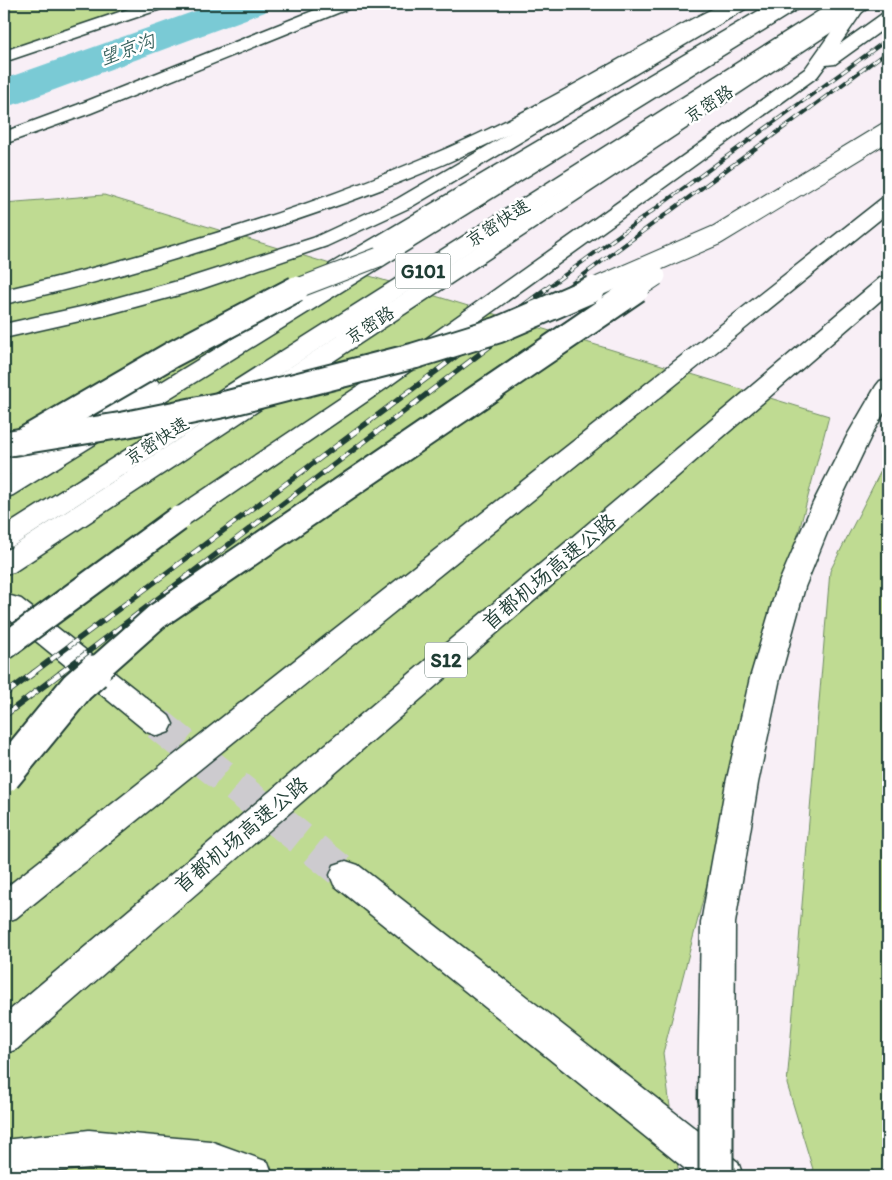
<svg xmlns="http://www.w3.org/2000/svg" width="892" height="1180" font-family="Itim,'LXGW WenKai TC',sans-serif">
  <rect width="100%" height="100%" fill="#f8eff6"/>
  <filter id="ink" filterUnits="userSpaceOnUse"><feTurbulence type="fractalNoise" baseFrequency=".02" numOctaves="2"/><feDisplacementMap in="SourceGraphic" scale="10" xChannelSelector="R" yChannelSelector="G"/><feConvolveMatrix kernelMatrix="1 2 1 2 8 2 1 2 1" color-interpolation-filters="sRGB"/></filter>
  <g filter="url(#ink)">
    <path fill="#bfdb92" stroke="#6f8c63" d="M4,4H150L4,57Z
      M104,195L829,416L663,1053L679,1176H4V203Z
      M888,457V1176H815L787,1084L830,571Z"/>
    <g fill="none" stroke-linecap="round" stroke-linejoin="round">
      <path fill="#7acad5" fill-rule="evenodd" d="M215,4H271L265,12L19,103L4,107V79Z"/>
      <path stroke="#cdcbcf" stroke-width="33" stroke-dasharray="33 17" stroke-linecap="butt" d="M158,724L346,875"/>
      <defs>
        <path id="minor" d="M143,4H166L164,8L4,62V51Z
          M330,4H352L350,8L91,113L4,144V132L77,105Z"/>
        <path id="tertiary" d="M722,4H743L741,8C660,47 586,97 505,136C424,176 337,207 251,235C170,262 87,286 4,304V290C164,252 324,205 474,136C560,97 638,45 722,4Z
          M11,596L21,599L169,716L173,724L169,732L158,736L147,732L4,615V598Z
          M346,861L358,865L738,1162L743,1176H694L334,885L330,875L334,865Z"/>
        <path id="secondary" d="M770,4H789L787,8L346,274L338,275L330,274L327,269L330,264Z
          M851,4H870L868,8L14,572L4,574V552Z
          M147,376L155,378L159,383L155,388L13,474L4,476V457L139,378Z"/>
        <path id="trunk" d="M730,4H749L747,8L411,207L327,246L201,289L102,316L4,338V324L90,305L185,279L313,238L397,199Z
          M782,4H801L799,8L13,495L4,498V478Z
          M830,4H849L847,8L13,546L4,548V527Z
          M851,4H865L866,6L840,44L882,14L888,13V26L835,64L826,65L817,77L388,387L187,525L178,528L169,525L165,519L169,513L372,377L805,69Z"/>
        <path id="motorway" d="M888,197V213L16,918L4,922V889L881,199Z
          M888,277V294L17,1049L4,1054V1015L880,278Z
          M888,379V406L872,434L839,503L805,587L780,678L758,783L735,923L734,1099L729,1112L716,1117L703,1112L698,1099L701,923L726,783L750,678L777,587L813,503L848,434L876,386L880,381Z
          M89,1130L210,1141L268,1162L273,1176H181L89,1168L4,1176V1140Z"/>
      </defs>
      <use href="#minor" stroke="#1f3d34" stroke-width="3"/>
      <use href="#tertiary" stroke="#1f3d34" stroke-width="3"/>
      <use href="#secondary" stroke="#1f3d34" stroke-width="3"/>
      <use href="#trunk" stroke="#1f3d34" stroke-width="3"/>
      <use href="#motorway" stroke="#1f3d34" stroke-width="3"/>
      <use href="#minor" fill="#fff" fill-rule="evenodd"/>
      <use href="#tertiary" fill="#fff" fill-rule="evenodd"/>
      <use href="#secondary" fill="#fff" fill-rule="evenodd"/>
      <use href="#trunk" fill="#fff" fill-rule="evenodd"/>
      <use href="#motorway" fill="#fff" fill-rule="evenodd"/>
      <defs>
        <path id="rail-far2" d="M544,290L888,39
          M563,290L888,51"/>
        <path id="rail-far1" d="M33,673L546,289
          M60,673L565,289"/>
        <path id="rail" d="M4,695L35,672
          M4,716L62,672"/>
      </defs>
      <use href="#rail-far2" stroke="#1f3d34" stroke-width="4"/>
      <use href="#rail-far1" stroke="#1f3d34" stroke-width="5.5"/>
      <use href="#rail" stroke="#1f3d34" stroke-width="6"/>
      <use href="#rail-far2" stroke="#fff" stroke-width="2.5" stroke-dasharray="8" stroke-linecap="butt"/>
      <use href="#rail-far1" stroke="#fff" stroke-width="4" stroke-dasharray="11" stroke-linecap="butt"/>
      <use href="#rail" stroke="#fff" stroke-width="4.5" stroke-dasharray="14" stroke-linecap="butt"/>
      <defs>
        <path id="trunk-bridge-far1" d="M293,290L379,257"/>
        <path id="trunk-bridge" d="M21,442L171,355L296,289
          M4,647L178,519"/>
        <path id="motorway-bridge-far2" d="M590,290L717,235L888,131
          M635,290L656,276"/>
        <path id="motorway-bridge-far1" d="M4,444L123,425L226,404L414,356L498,330L593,289
          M93,673L156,617L637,289"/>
        <path id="motorway-bridge" d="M4,776L77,687L94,672
          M716,1099V1176"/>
      </defs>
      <use href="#trunk-bridge-far1" stroke="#1f3d34" stroke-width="21" stroke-linecap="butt"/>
      <use href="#trunk-bridge" stroke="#1f3d34" stroke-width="29" stroke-linecap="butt"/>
      <use href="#motorway-bridge-far2" stroke="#1f3d34" stroke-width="21" stroke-linecap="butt"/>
      <use href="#motorway-bridge-far1" stroke="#1f3d34" stroke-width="29" stroke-linecap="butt"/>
      <use href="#motorway-bridge" stroke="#1f3d34" stroke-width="37" stroke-linecap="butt"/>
      <use href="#trunk-bridge-far1" stroke="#fff" stroke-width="19"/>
      <use href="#trunk-bridge" stroke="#fff" stroke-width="25"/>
      <use href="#motorway-bridge-far2" stroke="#fff" stroke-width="19"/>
      <use href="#motorway-bridge-far1" stroke="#fff" stroke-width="25"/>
      <use href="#motorway-bridge" stroke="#fff" stroke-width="33"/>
    </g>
  </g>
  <g text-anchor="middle" stroke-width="5" stroke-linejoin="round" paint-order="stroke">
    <g font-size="18" fill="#1f3d34" stroke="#fff">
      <text transform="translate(709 104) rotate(-33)" y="6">京密路</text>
      <text transform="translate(498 223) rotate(-33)" y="6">京密快速</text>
      <text transform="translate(370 325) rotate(-33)" y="6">京密路</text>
      <text transform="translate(157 441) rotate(-33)" y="6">京密快速</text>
    </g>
    <g font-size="19" font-style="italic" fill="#36605c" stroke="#fff">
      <text transform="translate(127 49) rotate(-20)" y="7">望京沟</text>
    </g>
    <g fill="#fff" stroke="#627771" stroke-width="1">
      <rect x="395.5" y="253.5" width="55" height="35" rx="4"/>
      <rect x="425" y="642.5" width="42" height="35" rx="4"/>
    </g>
    <g font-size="20" font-weight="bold" fill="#1f3d34">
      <text x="423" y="278">G101</text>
      <text x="446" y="667">S12</text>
    </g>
    <g font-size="21" fill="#1f3d34" stroke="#fff">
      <text transform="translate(549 572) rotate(-40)" y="7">首都机场高速公路</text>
      <text transform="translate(241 835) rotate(-40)" y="7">首都机场高速公路</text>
    </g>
  </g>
  <rect width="892" height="1180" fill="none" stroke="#fff" stroke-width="20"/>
  <rect x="10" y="10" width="872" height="1160" fill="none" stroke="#1f3d34" stroke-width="2" filter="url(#ink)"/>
</svg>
